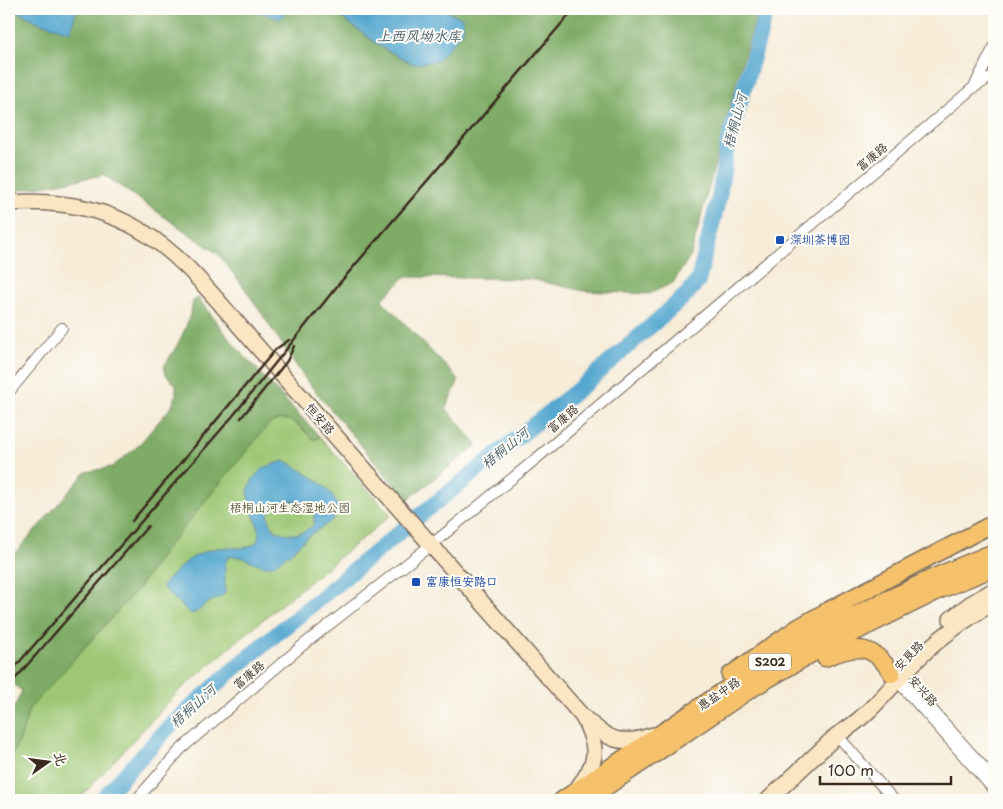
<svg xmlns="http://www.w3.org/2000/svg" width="1003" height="809" font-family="'Playpen Sans','LXGW WenKai TC',sans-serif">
  <rect width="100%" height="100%" fill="#fdfcf7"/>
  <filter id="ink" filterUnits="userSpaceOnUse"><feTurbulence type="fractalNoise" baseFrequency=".02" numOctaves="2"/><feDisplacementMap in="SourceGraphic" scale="10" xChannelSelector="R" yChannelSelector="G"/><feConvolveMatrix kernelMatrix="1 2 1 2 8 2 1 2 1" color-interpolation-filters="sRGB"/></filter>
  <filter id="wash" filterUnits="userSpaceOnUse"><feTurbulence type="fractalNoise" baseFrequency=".0096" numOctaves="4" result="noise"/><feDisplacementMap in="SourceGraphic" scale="20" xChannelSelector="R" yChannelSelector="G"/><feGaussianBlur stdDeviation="1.12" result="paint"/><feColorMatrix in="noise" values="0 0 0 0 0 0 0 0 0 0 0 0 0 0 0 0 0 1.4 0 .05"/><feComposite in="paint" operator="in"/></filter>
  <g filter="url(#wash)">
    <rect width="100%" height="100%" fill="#f6ecd8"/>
    <path fill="#9dc774" stroke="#6c7849" d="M287,418L294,422L313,439H317L319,436L391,515L255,626L179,691L78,800H9V761L20,740L29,709L140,586L164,551L268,425L275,420Z"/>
    <path fill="#7eac66" stroke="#5c6b42" d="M9,9H13L38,22L70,31L77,9H252L279,19L290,9H330L384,49L414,64L449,11L441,9H759L740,69L691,255L673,283L649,294L584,291L530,279L405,277L382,300L459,380L446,408L477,445L407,500L306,380L245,289L218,254L104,175L9,192Z
      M198,298L236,347L319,436L317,439H313C300,425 287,412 268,425L164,551L140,586L29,709L20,740L9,761V718L22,691L9,681V560L86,472L112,467L137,447L172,406L176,395V385L166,375L164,366C177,347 190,324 193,301Z"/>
    <path fill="#54a7cf" stroke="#486876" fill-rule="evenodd" d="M13,9H77L70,32L38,22Z
      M252,9H290L279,19Z
      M330,9H441L463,18V31L437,61L414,64L384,49Z
      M284,461L290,463C308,475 339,489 338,514C331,523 320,528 310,535C301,542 293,552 283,558C279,562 272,567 266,566C251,564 244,554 228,557L225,564V593C220,599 215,599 209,602C202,606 200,612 191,614L162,587C177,568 194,551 219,548C231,547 247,551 257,542C266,521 238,506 252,481C259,468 270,465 284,461ZM291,501L306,504L314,514V524C303,536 289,536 275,530C261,511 271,505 291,501Z"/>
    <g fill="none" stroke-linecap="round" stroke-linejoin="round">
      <path stroke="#54a7cf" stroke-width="16" d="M101,800L168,728L234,669L418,517L585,384L686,295L698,281L719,197L727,147L767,9"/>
    </g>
  </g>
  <g filter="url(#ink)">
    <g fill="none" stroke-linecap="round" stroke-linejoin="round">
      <defs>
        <path id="street" d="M975,87L994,75
          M9,392L62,328
          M897,674L902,676L994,779
          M894,677L994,790
          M837,735L894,800
          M136,800L181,749L303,645L431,545L543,453L974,87L994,47"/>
        <path id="secondary" d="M9,203C56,200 102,206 143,232C179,254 205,286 232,317C258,348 285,378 311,408C401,512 493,614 583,717
          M951,619L970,604L994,590
          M579,786C599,760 598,747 583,717C610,740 619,747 653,735
          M768,800L837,735C871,716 894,681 923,654C944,634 969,617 994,602"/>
        <path id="primary" d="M825,658C856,645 873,643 892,674
          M730,675L797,628L827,611L994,523
          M562,800L745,676L808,639L840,622L934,577L994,552
          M587,800L751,689L815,652L940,590L994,568"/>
      </defs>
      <use href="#street" stroke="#7c6e5f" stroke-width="12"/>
      <use href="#secondary" stroke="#7c6e5f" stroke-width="18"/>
      <use href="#primary" stroke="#7c6e5f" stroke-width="19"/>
      <use href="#street" stroke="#fff" stroke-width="10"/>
      <use href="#secondary" stroke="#fbe6c4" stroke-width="15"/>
      <use href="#primary" stroke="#f5c16b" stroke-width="16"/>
      <path stroke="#3b2a1e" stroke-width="2.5" d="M241,418L287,361L294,346
        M132,521L276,349L289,340
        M9,674L232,417L338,285L574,9
        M9,686L148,526"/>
    </g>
  </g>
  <g fill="#1a4fb4" stroke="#fdfcf7" stroke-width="2">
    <rect x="775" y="235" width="10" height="10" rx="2.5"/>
    <rect x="411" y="577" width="10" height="10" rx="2.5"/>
  </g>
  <g text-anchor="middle" stroke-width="4" stroke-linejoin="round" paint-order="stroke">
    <rect fill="#fdfcf7" stroke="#75695f" stroke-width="1" x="749" y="653.5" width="42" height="17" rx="4"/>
    <g font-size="11" font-weight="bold" fill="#3b2a1e">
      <text x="770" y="666">S202</text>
    </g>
    <g font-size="12" fill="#3b2a1e" stroke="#fdfcf7">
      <text transform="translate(872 157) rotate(-40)" y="4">富康路</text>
      <text transform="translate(320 419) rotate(49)" y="4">恒安路</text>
      <text transform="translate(563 419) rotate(-41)" y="4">富康路</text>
      <text transform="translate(909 656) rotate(-46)" y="4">安良路</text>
      <text transform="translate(249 675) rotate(-40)" y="4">富康路</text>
      <text transform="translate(923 691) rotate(48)" y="4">安兴路</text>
      <text transform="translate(719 694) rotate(-34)" y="4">惠盐中路</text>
    </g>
    <g font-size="12" fill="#164399" stroke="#fdfcf7" text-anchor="start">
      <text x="790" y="244">深圳茶博园</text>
      <text x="426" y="586">富康恒安路口</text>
    </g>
    <g font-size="12" fill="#585938" stroke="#fdfcf7">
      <text x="290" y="512">梧桐山河生态湿地公园</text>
    </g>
    <g font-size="14" font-style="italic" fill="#455c65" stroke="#fdfcf7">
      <text x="419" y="41">上西风坳水库</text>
      <text transform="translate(735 121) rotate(-75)" y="5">梧桐山河</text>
      <text transform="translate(505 448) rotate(-39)" y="5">梧桐山河</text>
      <text transform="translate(193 706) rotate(-42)" y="5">梧桐山河</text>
    </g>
  </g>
  <rect width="1003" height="809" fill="none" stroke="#fdfcf7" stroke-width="30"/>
  <g transform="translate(48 762) rotate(76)" stroke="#fdfcf7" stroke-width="4" paint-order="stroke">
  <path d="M0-4L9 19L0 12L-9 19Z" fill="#3b2a1e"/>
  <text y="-8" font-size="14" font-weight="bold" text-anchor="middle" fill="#3b2a1e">北</text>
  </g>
  <path d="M820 776v8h131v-8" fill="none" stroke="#3b2a1e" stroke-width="2.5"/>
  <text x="828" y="776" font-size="15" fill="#3b2a1e" stroke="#fdfcf7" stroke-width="4" paint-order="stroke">100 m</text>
</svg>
